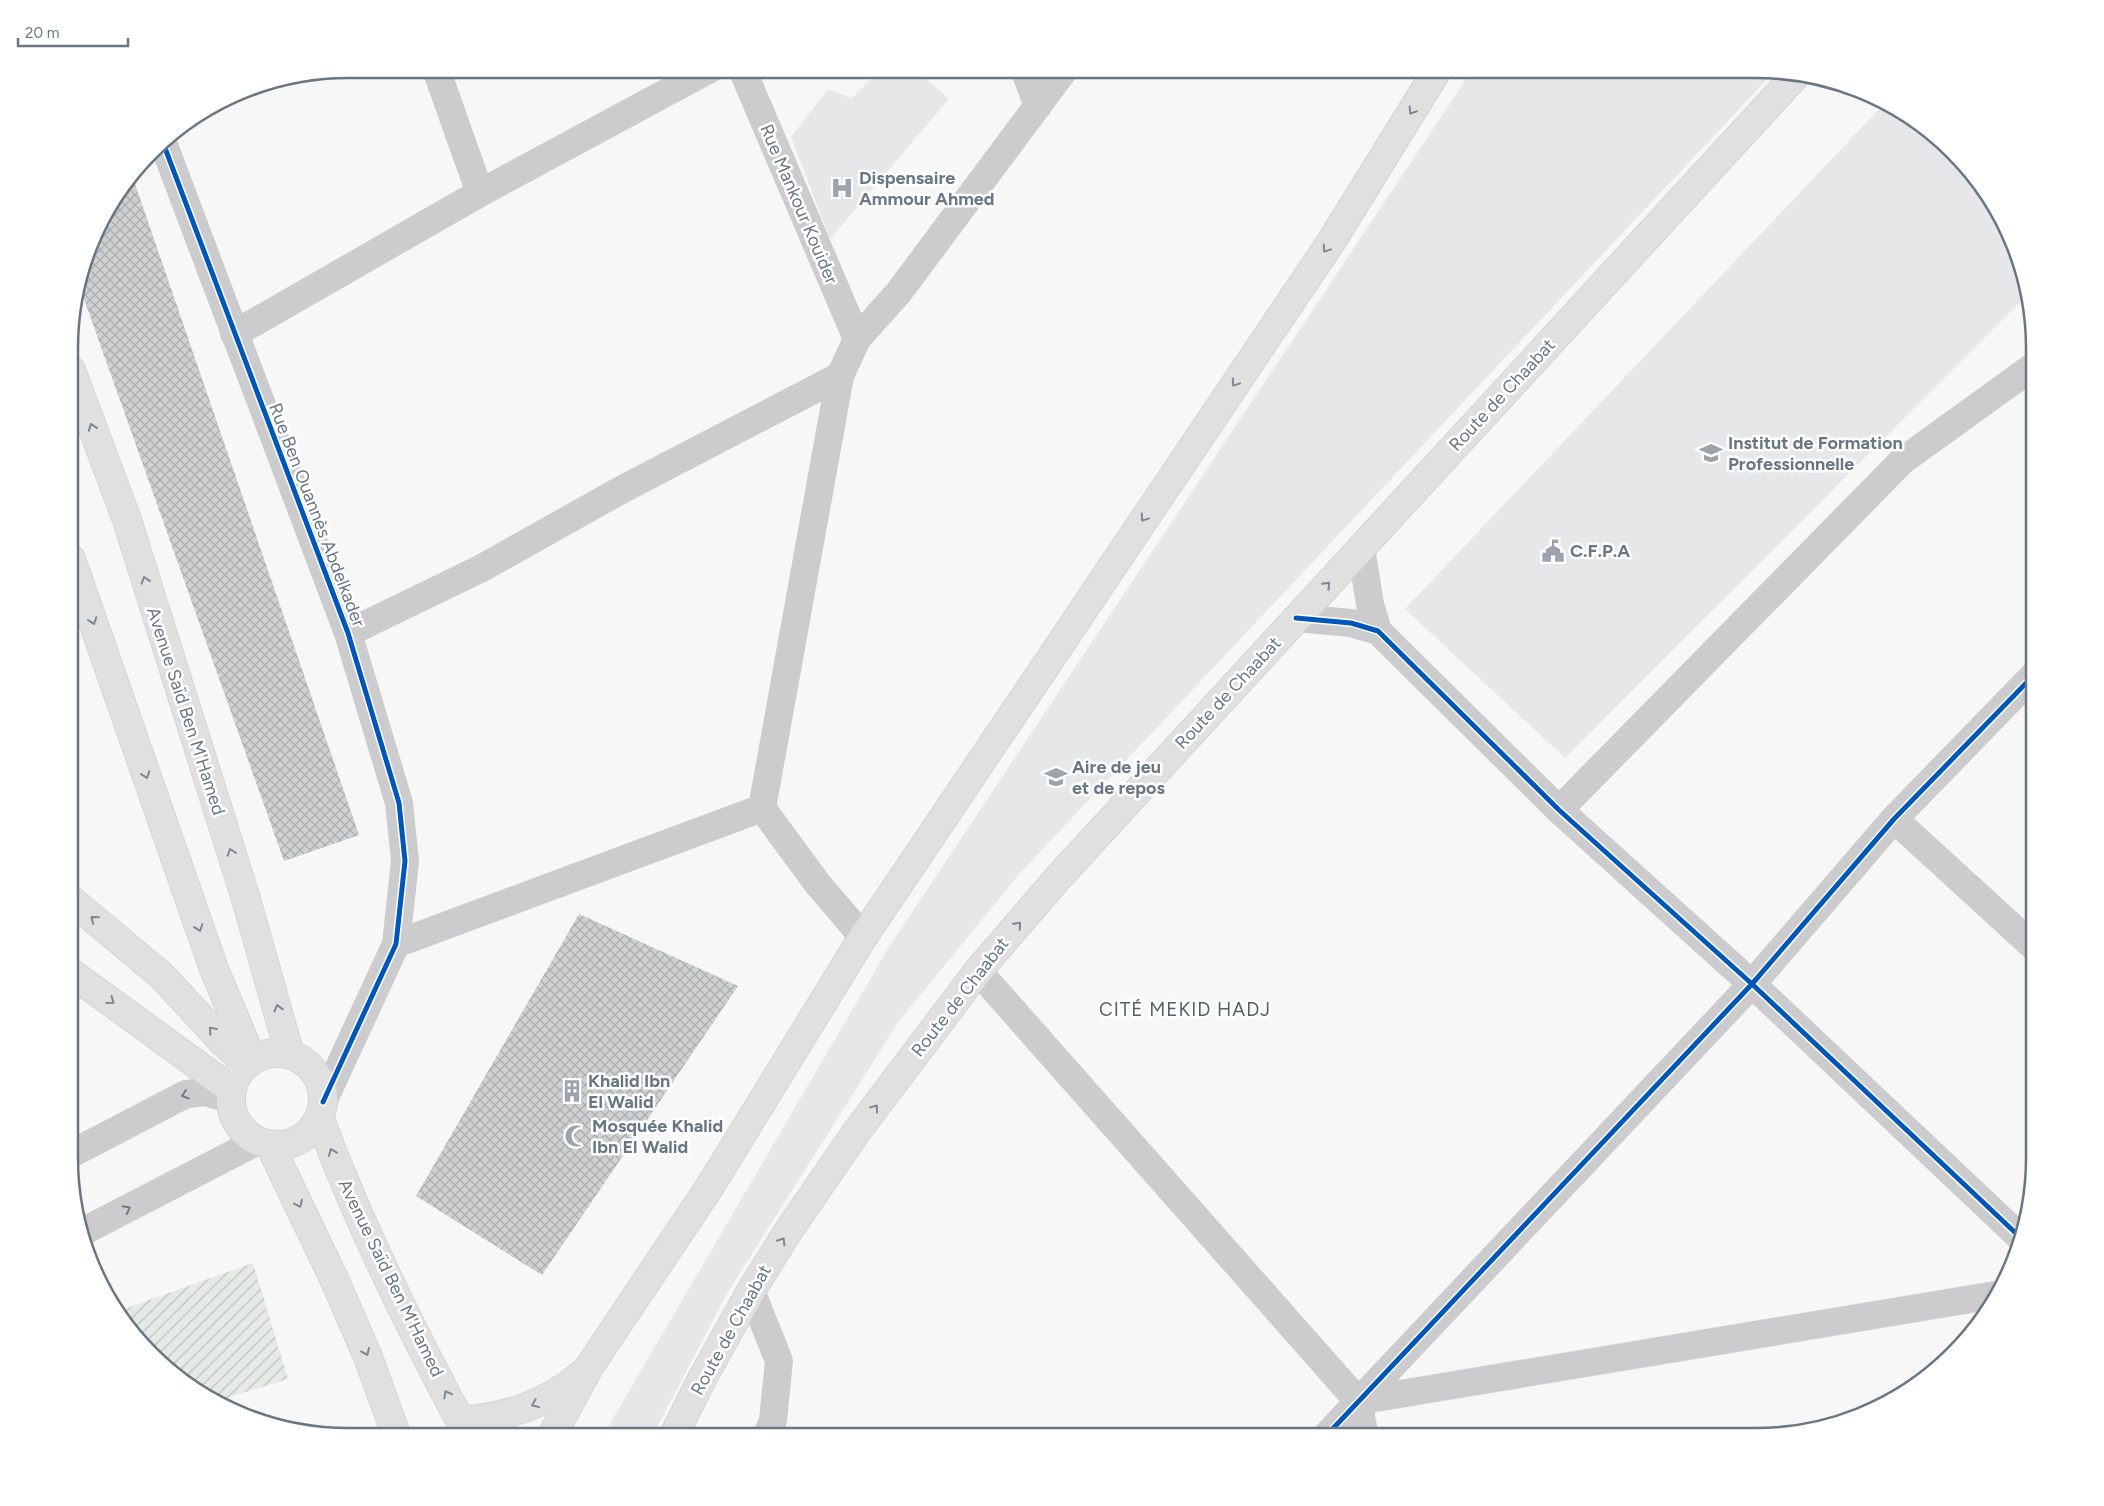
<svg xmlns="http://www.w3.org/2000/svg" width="2104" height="1506" font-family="Figtree,sans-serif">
  <defs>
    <pattern id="garden-furrows" width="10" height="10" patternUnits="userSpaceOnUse" patternTransform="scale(1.25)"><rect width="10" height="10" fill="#e6eae5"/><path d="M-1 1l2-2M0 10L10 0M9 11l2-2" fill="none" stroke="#bec2bf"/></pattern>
    <pattern id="building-cross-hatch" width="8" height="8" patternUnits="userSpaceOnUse" patternTransform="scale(1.25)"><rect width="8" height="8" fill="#ced0d1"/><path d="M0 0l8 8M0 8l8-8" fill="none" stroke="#abaeaf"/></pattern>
  </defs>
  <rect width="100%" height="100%" fill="#f7f7f7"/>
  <path fill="#e6e7e8" d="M881,69H915L949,99L830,239L791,137L828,89L852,98Z
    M1473,69L1776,70L1021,872L899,1021L726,1295L652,1437H602L889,947Z
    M1884,104L1926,127L1977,178L2006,224L2026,296L1565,758L1405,609Z"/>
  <path fill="url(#garden-furrows)" d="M253,1263L288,1379L216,1401L178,1379L118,1311Z"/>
  <path fill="url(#building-cross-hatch)" d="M133,178L359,835L284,861L79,285L98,224Z
    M579,914L738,986L542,1275L416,1196Z"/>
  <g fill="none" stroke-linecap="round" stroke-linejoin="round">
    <defs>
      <path id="primary" d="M71,370L127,520L246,899L290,1055
        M71,559L214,969L252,1060
        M71,900L162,976L223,1042L247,1064
        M71,973L232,1090
        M231 1099a46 46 0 1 1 92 0a46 46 0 1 1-92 0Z
        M319,1117C360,1227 413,1334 469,1437
        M270,1145L335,1281L368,1357L397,1437
        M461,1421C506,1417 546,1405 581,1375
        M551,1437L589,1367L709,1188L863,937L1331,242L1438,69
        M673,1437L702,1379L751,1291L787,1233L857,1131L978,971L1057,879L1797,74"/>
    </defs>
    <use href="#primary" stroke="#d4d5d5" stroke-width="30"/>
    <path stroke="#ccccce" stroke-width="28" d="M436,69L480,193
      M742,69L857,339
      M1024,69L1038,106
      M162,140L348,633L399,803L405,861L396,944L323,1102
      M234,334L480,193L710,69
      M840,376L762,808L817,883L863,937
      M1361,548L1370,604L1378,631
      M1296,618L1351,623L1378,631L1559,810L1752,984L2022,1239
      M348,633L482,568L621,490L840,376L857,339L899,292L1065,69
      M1559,810L1902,461L2035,365
      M1894,819L2035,948
      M396,944L762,808
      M978,971L1358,1401L1365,1437
      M751,1291L779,1361L773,1420L766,1437
      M1358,1401L1995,1295
      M1325,1437L1752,984L1894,819L2035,674"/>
    <path stroke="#ccccce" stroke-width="28" d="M71,1154L186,1094L206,1092L232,1100
      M84,1231L258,1141"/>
    <use href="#primary" stroke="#e0e0e1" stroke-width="28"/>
    <defs>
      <path id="cycleway" d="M162,140L348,633L399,803L405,861L396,944L323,1102
        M1296,618L1351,623L1378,631L1559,810L1752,984L2022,1239
        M1325,1437L1752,984L1894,819L2035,674"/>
    </defs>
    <use href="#cycleway" stroke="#fff" stroke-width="8"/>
    <use href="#cycleway" stroke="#0057b8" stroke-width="5"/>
  </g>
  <defs><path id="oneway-chevron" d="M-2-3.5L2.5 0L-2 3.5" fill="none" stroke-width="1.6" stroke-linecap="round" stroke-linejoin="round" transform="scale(1.25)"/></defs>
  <g stroke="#7b8792">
    <use href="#oneway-chevron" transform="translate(1412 111) rotate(122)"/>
    <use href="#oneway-chevron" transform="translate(1326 249) rotate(124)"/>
    <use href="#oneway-chevron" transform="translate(1235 383) rotate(124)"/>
    <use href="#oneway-chevron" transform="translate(92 427) rotate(-110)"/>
    <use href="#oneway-chevron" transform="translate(1144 518) rotate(124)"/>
    <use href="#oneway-chevron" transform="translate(145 580) rotate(-107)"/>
    <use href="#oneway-chevron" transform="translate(1327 585) rotate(-47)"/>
    <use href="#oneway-chevron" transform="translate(93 621) rotate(71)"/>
    <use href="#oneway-chevron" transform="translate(146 775) rotate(71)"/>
    <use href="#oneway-chevron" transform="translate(231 852) rotate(-108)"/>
    <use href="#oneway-chevron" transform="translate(94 919) rotate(-140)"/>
    <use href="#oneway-chevron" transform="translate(1018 925) rotate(-49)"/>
    <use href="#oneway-chevron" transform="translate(199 928) rotate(71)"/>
    <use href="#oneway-chevron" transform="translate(111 1001) rotate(36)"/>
    <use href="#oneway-chevron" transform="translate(278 1008) rotate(-104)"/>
    <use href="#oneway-chevron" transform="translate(212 1030) rotate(-131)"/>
    <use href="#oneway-chevron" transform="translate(875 1108) rotate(-53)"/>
    <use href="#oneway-chevron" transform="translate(332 1152) rotate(-112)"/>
    <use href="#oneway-chevron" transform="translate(299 1204) rotate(65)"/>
    <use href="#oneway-chevron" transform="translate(782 1241) rotate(-58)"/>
    <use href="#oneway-chevron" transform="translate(366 1352) rotate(67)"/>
    <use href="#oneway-chevron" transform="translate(447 1394) rotate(-118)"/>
    <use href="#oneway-chevron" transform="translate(535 1404) rotate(158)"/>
  </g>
  <g stroke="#6e7b88">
    <use href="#oneway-chevron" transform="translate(185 1095) rotate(161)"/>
    <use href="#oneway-chevron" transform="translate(127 1209) rotate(-27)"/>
  </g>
  <defs>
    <symbol id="hospital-bare" viewBox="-9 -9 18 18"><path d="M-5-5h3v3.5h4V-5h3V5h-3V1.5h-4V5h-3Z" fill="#9ba4ac" stroke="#fff" stroke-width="2.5" paint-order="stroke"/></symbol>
    <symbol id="school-bare" viewBox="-9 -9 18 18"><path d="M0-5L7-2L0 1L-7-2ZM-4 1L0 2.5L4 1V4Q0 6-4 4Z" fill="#9ba4ac" stroke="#fff" stroke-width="2.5" paint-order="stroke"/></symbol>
    <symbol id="civic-bare" viewBox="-9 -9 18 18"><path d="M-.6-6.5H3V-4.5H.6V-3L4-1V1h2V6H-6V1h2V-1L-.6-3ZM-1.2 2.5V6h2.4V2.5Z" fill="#9ba4ac" stroke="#fff" stroke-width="2.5" paint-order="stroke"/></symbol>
    <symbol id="building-bare" viewBox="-9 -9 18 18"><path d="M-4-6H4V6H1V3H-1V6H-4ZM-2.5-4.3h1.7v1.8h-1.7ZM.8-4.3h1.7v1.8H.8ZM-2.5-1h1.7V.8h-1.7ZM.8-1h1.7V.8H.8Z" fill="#9ba4ac" stroke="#fff" stroke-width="2.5" paint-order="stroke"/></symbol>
    <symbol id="mosque-bare" viewBox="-9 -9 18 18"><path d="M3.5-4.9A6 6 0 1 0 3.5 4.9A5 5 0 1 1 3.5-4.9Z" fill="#9ba4ac" stroke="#fff" stroke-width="2.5" paint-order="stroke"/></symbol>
  </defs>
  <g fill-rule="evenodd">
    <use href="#hospital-bare" x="826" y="172" width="32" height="32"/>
    <use href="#school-bare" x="1695" y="437" width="32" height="32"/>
    <use href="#civic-bare" x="1537" y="535" width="32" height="32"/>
    <use href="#school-bare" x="1040" y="761" width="32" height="32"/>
    <use href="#building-bare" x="556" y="1075" width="32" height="32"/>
    <use href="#mosque-bare" x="560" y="1120" width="32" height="32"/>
  </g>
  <g text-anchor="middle" stroke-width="5" stroke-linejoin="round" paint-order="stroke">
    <g font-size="18" font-weight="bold" fill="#697784" stroke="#fff" text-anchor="start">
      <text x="859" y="184">Dispensaire<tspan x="859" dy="21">Ammour Ahmed</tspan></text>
      <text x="1728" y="449">Institut de Formation<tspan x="1728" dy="21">Professionnelle</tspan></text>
      <text x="1570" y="557">C.F.P.A</text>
      <text x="1072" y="773">Aire de jeu<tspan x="1072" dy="21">et de repos</tspan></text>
      <text x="588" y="1087">Khalid Ibn<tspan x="588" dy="21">El Walid</tspan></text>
      <text x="592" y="1132">Mosquée Khalid<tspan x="592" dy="21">Ibn El Walid</tspan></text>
    </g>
    <g font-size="18" fill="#697784" stroke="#fff">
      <text transform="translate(799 204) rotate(67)" y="6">Rue Mankour Kouider</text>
      <text transform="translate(1502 395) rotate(-47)" y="6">Route de Chaabat</text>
      <text transform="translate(317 515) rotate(69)" y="6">Rue Ben Ouannès Abdelkader</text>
      <text transform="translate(1228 693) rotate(-47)" y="6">Route de Chaabat</text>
      <text transform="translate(186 711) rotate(72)" y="6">Avenue Saïd Ben M'Hamed</text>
      <text transform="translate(960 997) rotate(-52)" y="6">Route de Chaabat</text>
      <text transform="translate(391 1278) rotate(64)" y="6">Avenue Saïd Ben M'Hamed</text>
      <text transform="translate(731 1330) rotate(-61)" y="6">Route de Chaabat</text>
    </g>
    <g font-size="19" letter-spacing="1" fill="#56616a" stroke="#fff">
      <text x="1185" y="1016">CITÉ MEKID HADJ</text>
    </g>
  </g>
  <path d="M0 0H2104V1506H0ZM348 78H1756A270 270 0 0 1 2026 348V1158A270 270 0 0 1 1756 1428H348A270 270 0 0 1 78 1158V348A270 270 0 0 1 348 78Z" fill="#fff" fill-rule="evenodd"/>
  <path fill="none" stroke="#697784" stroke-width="2.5" d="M348 78H1756A270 270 0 0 1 2026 348V1158A270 270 0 0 1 1756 1428H348A270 270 0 0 1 78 1158V348A270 270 0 0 1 348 78Z"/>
  <path d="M18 38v8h110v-8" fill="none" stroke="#697784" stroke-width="2.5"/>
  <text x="25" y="38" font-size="15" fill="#697784" stroke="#ffffff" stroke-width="4" paint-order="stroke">20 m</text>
</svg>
